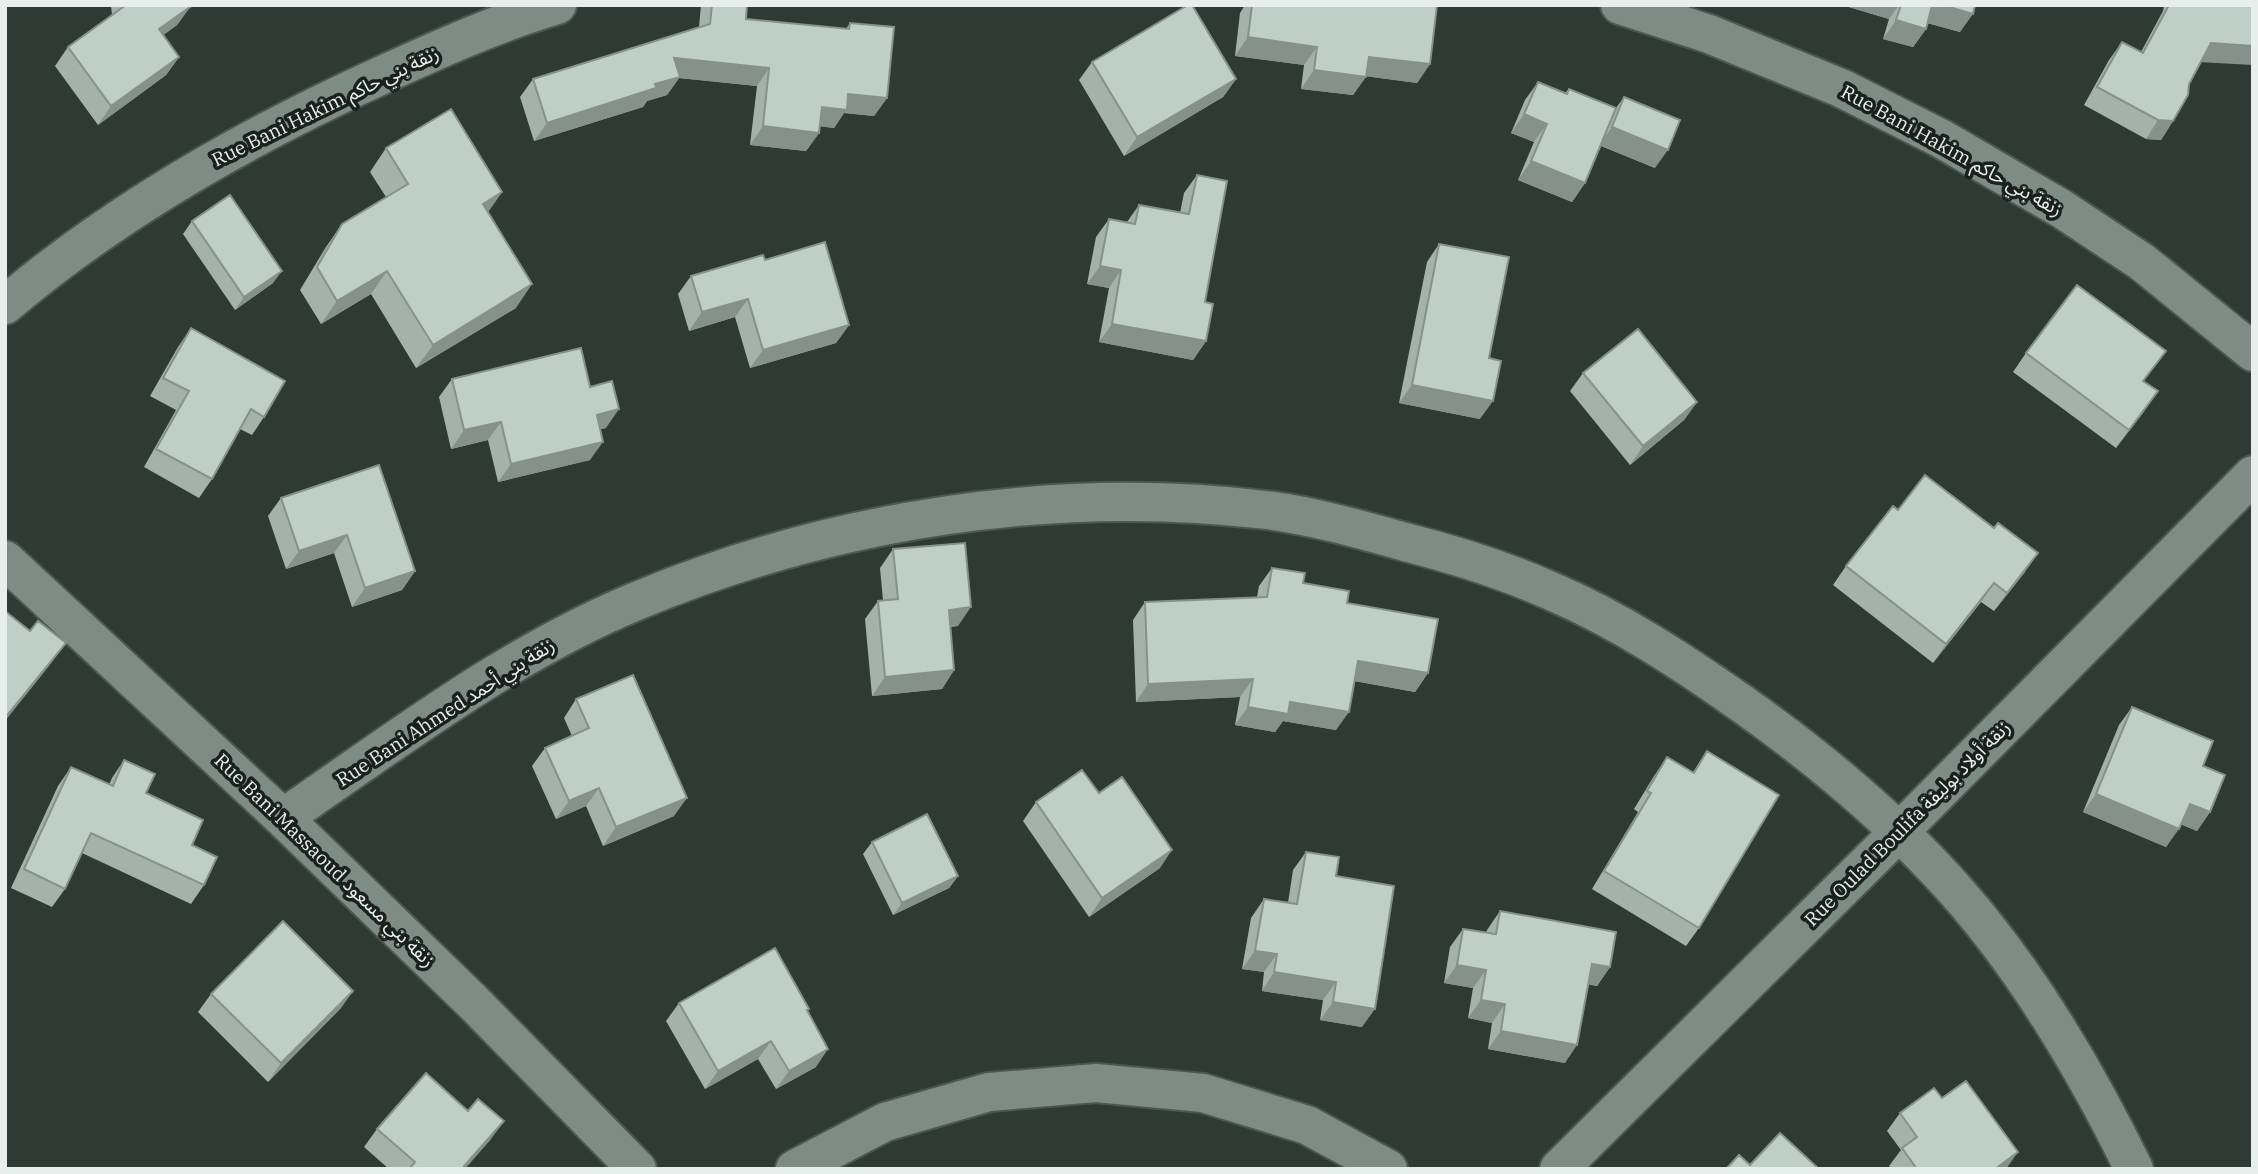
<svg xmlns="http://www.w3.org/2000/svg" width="2258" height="1174" font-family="'IBM Plex Serif','Noto Sans Arabic',serif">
  <rect width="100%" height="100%" fill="#2d3b34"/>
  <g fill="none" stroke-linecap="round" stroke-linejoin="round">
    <defs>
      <path id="minor" d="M1620,5L1709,34L1841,88L1942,139L2062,209L2142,262L2253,352
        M5,305C117,210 246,137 380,76C437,50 496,23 557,5
        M5,560L283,818L474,1003L637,1169
        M283,818C397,740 510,653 639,600C835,519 1055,485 1266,510C1313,516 1359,529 1405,542C1456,555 1504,570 1551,591C1619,620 1681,661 1741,703C1819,758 1892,819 1956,891C2027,971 2087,1073 2134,1169
        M795,1169L885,1122L989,1092L1096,1083L1203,1093L1307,1125L1388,1169
        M1559,1169L1900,831L2253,475"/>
    </defs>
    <use href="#minor" stroke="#4b5752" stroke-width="42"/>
    <use href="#minor" stroke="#7d8d85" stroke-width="38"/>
  </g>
  <path fill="#a3b2ab" d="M111,5H188L190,7L177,25L163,35L179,57L166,75L98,125L55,66L68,47L112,15Z
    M701,5H747L746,19L846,29L850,23L887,98L874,116L844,113L834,128L820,126L819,133L806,151L750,145L757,86L679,78L667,95L647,101L643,107L534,141L520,97L533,79L699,27Z
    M1245,5H1437L1430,64L1417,83L1366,76L1353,95L1301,89L1304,65L1235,56L1240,13Z
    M1842,5H1975L1960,32L1927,23L1926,29L1913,47L1883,39L1889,19Z
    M2164,5H2253L2201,62L2189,84L2173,121L2161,140L2146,139L2084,105L2109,60L2122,42L2141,52L2163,11Z
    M1092,62L1236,79L1223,97L1124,156L1079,80Z
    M1538,82L1565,93L1569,89L1616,108L1624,97L1655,168L1601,146L1585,183L1572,202L1518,180L1534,142L1511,133L1525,100Z
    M386,148L502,192L488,212L516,308L416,368L371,294L321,324L300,290L326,247L342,224L386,197L370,172Z
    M1197,175L1205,302L1206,341L1193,360L1099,342L1109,288L1087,284L1096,237L1109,219L1127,222L1139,205L1180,213L1184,193Z
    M192,221L273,283L235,310L183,234Z
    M1439,244L1480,419L1399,403L1427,262Z
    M765,260L849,325L836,343L750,368L735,317L689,331L678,294L691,276Z
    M191,328L264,417L252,435L240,429L212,479L199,498L144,467L176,410L150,396L178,347Z
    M2026,353L2144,381L2145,410L2116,448L2013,372Z
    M1583,373L1697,402L1684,420L1630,465L1570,391Z
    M452,379L590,387L606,428L600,429L590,460L498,482L488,440L451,449L439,397Z
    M281,498L415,571L402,590L352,607L334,553L286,569L268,516Z
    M1898,510L2025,572L1994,611L1981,602L1933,663L1833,585L1846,566Z
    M893,549L958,626L950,627L954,670L942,689L872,696L865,619L878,601L883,600L880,568Z
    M1272,568L1303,583L1428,673L1415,692L1354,681L1336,730L1283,721L1275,732L1235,725L1240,697L1136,702L1133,620L1145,602L1257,597L1259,586Z
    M576,699L674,816L603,846L586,806L556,819L532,766L545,748L572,736L564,718Z
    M2132,707L2203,766L2210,812L2197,831L2181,824L2166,847L2083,812L2119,725Z
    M1707,751L1699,928L1686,946L1592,889L1638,812L1634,809L1654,776L1667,757L1693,772Z
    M124,760L146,793L192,845L204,885L191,904L82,853L65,889L52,907L11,888L58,786L71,767L109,785L112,778Z
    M1099,793L1160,868L1089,917L1023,821L1036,802Z
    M872,842L958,876L949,888L893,915L863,854Z
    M1306,852L1336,876L1362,1027L1320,1020L1323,1000L1262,991L1264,972L1242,969L1251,918L1264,899L1288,903L1293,870Z
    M1500,911L1610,967L1597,986L1588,984L1565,1063L1488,1049L1492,1023L1468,1018L1473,988L1444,983L1450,947L1463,929L1486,933L1487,930Z
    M353,991L340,1009L268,1082L198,1012L211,994Z
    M679,1003L807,1011L816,1067L776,1089L758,1059L705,1089L666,1021Z
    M1942,1098L2006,1169H1891L1889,1166L1901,1150L1887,1131L1900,1113Z
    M377,1129L491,1139L466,1167L468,1169H389L364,1147Z"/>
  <path fill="#85918b" d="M1842,5H1899L1889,19Z
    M1931,5H1943L1973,14L1960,32L1920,21Z
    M190,7L177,25L146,48L159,29Z
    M1896,20L1926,29L1913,47L1883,39Z
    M1248,37L1317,47L1304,65L1235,56Z
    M2211,43L2253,46V65L2198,62Z
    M179,57L166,75L98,125L111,106Z
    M1369,57L1430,64L1417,83L1356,75Z
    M674,58L769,68L757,86L679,78L667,95L647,101L643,107L534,141L547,123Z
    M1314,70L1366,77L1353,95L1301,89Z
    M1236,79L1223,97L1124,156L1137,137Z
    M848,94L887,98L874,116L844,113L834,128L809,125L822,107Z
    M1524,114L1547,124L1534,142L1511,133Z
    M2158,120L2173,121L2161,140L2146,139Z
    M763,126L819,133L806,151L750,145Z
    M1612,127L1668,150L1655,168L1599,145Z
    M1531,161L1585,183L1572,202L1518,180Z
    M502,192L486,215L483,204Z
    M1100,266L1121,270L1109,288L1087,284Z
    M282,271L273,283L235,310L244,297Z
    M387,271L371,294L321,324L337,301Z
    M532,284L516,308L416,368L433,345Z
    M748,299L735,317L689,331L702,312Z
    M1112,324L1206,341L1193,360L1099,342Z
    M849,325L836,343L750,368L763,350Z
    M1412,385L1493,401L1480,419L1399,403Z
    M2158,391L2145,410L2116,448L2129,430Z
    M1697,402L1684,420L1630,465L1643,446Z
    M619,409L606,428L584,433L597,415Z
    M501,422L488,440L451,449L464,430Z
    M603,442L590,460L498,482L511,464Z
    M347,535L334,553L286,569L299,551Z
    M2038,553L2025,572L1994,611L2007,593Z
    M415,571L402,590L352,607L365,588Z
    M1994,583L1981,602L1933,663L1946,644Z
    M971,607L958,626L936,628L949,610Z
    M66,643L49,666L5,721V718Z
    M1358,661L1428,673L1415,692L1345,679Z
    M954,670L942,689L872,696L885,677Z
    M1253,679L1240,697L1136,702L1148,684Z
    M1290,702L1349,712L1336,730L1283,721L1275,732L1235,725L1248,707Z
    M599,788L586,806L556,819L569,801Z
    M2096,794L2179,829L2166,847L2083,812Z
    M687,798L674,816L603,846L616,827Z
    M2190,804L2210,812L2197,831L2177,823Z
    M1172,850L1160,868L1089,917L1102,898Z
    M958,876L949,888L893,915L902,903Z
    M1255,951L1277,954L1264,972L1242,969Z
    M1592,964L1610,967L1597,986L1579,983Z
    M1457,965L1486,970L1473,988L1444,983Z
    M1274,972L1336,982L1323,1000L1262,991Z
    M353,991L340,1009L268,1082L281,1063Z
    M1481,1000L1505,1004L1492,1023L1468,1018Z
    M1333,1002L1375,1009L1362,1027L1320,1020Z
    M1501,1031L1577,1045L1565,1063L1488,1049Z
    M771,1041L758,1059L705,1089L718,1071Z
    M828,1049L816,1067L776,1089L789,1071Z
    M504,1121L491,1139L465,1169H462Z
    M2018,1152L2006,1169H1995Z"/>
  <path fill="#becfc7" stroke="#85918b" stroke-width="2" d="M126,5H188L190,7L159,29L179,57L111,106L68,47Z
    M712,5H747L746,19L849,29L850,23L894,27L887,98L848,94L847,110L822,107L819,133L763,126L769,68L674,58L680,77L655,84L656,88L547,123L533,79L710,24Z
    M1188,5H1192L1236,79L1137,137L1092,62Z
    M1252,5H1437L1430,64L1369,57L1366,77L1314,70L1317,47L1248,37Z
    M1901,5H1932L1926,29L1896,20Z
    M1943,5H1975L1973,14Z
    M2169,5H2253V46L2211,43L2189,84L2188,95L2173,121L2158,120L2097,87L2122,42L2143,53Z
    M1538,82L1567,94L1569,89L1616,108L1585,183L1531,161L1547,124L1524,114Z
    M1624,97L1680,120L1668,150L1612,127Z
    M451,109L502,192L483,204L532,284L433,345L387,271L337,301L317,267L342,224L408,184L386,148Z
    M1197,175L1227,181L1205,302L1213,304L1206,341L1112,324L1121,270L1100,266L1109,219L1135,224L1139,205L1189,214Z
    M230,195L282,271L244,297L192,221Z
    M825,242L849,325L763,350L748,299L702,312L691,276L763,255L765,260Z
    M1439,244L1509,257L1489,358L1501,361L1493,401L1412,385Z
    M2077,285L2166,351L2143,381L2158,391L2129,430L2026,353Z
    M191,328L285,381L264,417L251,409L212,479L156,449L189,391L163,378Z
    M1638,329L1697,402L1643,446L1583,373Z
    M581,348L590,387L612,381L619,409L597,415L603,442L511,464L501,422L464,430L452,379Z
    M379,465L415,571L365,588L347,535L299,551L281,498Z
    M1925,475L1994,528L1998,523L2038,553L2007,593L1994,583L1946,644L1846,566L1893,506L1898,510Z
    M965,543L971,607L949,610L954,670L885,677L878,601L898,599L893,549Z
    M1272,568L1305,573L1303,583L1349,591L1347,603L1438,619L1428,673L1358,661L1349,712L1290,702L1288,714L1248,707L1253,679L1148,684L1145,602L1267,597Z
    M5,611L30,631L38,621L66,643L5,718Z
    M633,675L687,798L616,827L599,788L569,801L545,748L589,728L576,699Z
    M2132,707L2213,741L2203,766L2225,775L2210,812L2190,804L2179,829L2096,794Z
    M1707,751L1779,795L1699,928L1604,871L1651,793L1647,791L1667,757L1694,773Z
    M124,760L155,774L146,793L203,820L192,845L217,857L204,885L91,833L65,889L24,869L71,767L113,786Z
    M1082,770L1099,793L1122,777L1172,850L1102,898L1036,802Z
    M927,814L958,876L902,903L872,842Z
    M1306,852L1339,857L1336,876L1394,886L1375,1009L1333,1002L1336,982L1274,972L1277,954L1255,951L1264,899L1297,904Z
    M1500,911L1616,932L1610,967L1592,964L1577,1045L1501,1031L1505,1004L1481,1000L1486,970L1457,965L1463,929L1496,934Z
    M283,921L353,991L281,1063L211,994Z
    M775,948L809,1009L807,1010L828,1049L789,1071L771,1041L718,1071L679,1003Z
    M426,1073L468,1111L478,1099L504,1121L464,1166L468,1169H409L415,1162L377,1129Z
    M1966,1081L2018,1152L1995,1169H1917L1902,1148L1917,1137L1900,1113L1934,1088L1942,1098Z
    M1780,1133L1819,1169H1726L1739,1155L1750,1165Z"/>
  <g text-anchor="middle" stroke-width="7" stroke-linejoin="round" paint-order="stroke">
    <g font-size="19" fill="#e6efeb" stroke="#1a201d">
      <text transform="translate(325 106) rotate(-26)" y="7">Rue Bani Hakim زنقة بني حاكم</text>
      <text transform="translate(1952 150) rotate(29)" y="7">Rue Bani Hakim زنقة بني حاكم</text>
      <text transform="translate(445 712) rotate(-33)" y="7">Rue Bani Ahmed زنقة بني أحمد</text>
      <text transform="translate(1907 823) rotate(-45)" y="7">Rue Oulad Boulifa زنقة أولاد بوليفة</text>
      <text transform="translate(325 860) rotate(44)" y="7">Rue Bani Massaoud زنقة بني مسعود</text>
    </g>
  </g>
  <rect width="2258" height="1174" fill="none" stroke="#e6efeb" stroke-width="14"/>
</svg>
